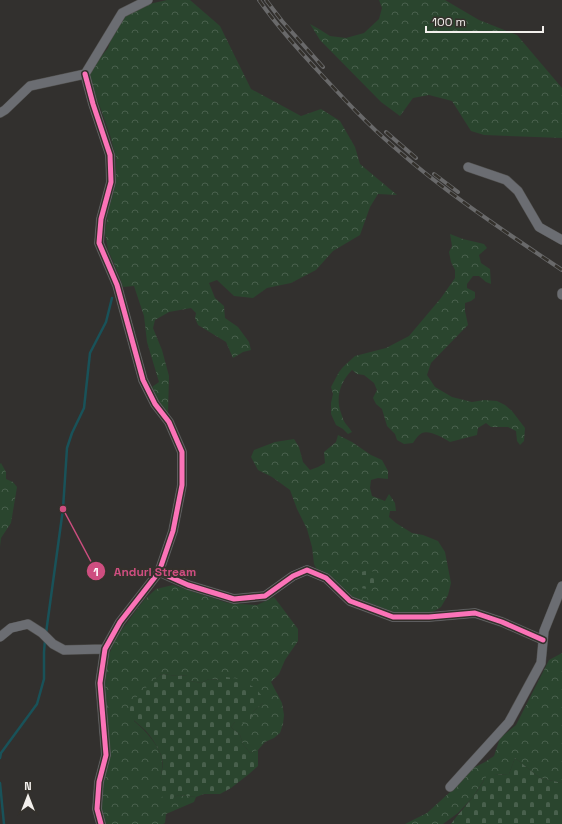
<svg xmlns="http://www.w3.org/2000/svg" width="562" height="824" font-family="'Space Grotesk',sans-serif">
  <defs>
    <pattern id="forest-crowns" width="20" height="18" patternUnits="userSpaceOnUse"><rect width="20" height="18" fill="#2a452e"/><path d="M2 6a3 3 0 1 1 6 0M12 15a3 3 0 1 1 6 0" fill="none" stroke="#49604d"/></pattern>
    <pattern id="cemetery-stones" width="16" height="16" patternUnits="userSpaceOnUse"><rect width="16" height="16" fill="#2a452e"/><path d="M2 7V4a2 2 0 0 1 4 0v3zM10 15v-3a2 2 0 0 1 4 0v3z" fill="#49604d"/></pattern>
  </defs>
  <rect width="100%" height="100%" fill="#32302e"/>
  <path fill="url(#forest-crowns)" d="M167,0H190L220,26L251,89L301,116L321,109L340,121L355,147L360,164L397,195L378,194L370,207L360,235L333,251L316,270L291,283L267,288L253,298L234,296L217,280L209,283L215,298L224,306L225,318L238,327L249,342L251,350L243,352L233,358L226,342L198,325L195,318L196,313L191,308L169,312L155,320L153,328L162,350L169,376L168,413L163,410L152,387L159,382L147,342L144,316L134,286L123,287L119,275L108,250L105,233L108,212L116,183V158L110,135L99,104L91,88L89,72L108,48L114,30L126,15L149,4Z
    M379,0H445L479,20L517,35L562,88V138L484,135L471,131L452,101L429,95L413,98L400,116L381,102L320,40L310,24L319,29L330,36L346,38L364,33L379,19L382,8Z
    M450,234L463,239L484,244L487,248L479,255L481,263L490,269L491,284L486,282L479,276H473L467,284V288L475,292V298L471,301L465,303V311L468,325L461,332L431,363L427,375L435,387L452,397L472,402L484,400L497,401L505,405L512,411L525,428L524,441L520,445L517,441L516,431L508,427H491L486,423L478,428L477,435L450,442C443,438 430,430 422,433C418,435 415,440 413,443L404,444L397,440L395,434L387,426L382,409L376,404L373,398L377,390L374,383L364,375L357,374L352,370C341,381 335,397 341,413C341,413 343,418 343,419C345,424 349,427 352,432L348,434L343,429L336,425L331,414V403L333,394L331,387L339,372L343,367L355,356L386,348L409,336L441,298L455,278V270L451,262L449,252L452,246Z
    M338,435L352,442L371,455L382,460L388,471V479L378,478L371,480L370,488L372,496L385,501L389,494L395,503L396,511H390L389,517L396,523L412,533L423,535L438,541L445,552L451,583L448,595L441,607L431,613L409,615L387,611L354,601L317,570L314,564L312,547L307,529L297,509L290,490L272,477L258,470L251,457L254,450L275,442L294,439L299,447L303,462L310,470L318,467L325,463L324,452L336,442Z
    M1,463L6,472V479L13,482L17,487L11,523L1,538L0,547V464Z
    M173,585L194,592L228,603L257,605L274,597L298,629V641L285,660L279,674L271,682L282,703L284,715L283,724L280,733L274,738L265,742L258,750L250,753L243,744L240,735L231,727L235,722L253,712L263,703L220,680L209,679L201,683L191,681L187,675L178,676L161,674L151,684L134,721C145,730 159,745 162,759C163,767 161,774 160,782L174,797L179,795L196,797L194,802L166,814L165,823L163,824H104L100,798L104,690L109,655L115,639L144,600L156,589Z
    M562,653V783L540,778L515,758L509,774L494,775L484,780L473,797L458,813L443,824H405L427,813L449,793L469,770L485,762L494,756L500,738L516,725L549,660Z"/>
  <path fill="url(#cemetery-stones)" d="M369,570L376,573L379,580C375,589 371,590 361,588C358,582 358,578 361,572Z
    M161,674L178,676L188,675L191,681L201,683L209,679L220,680L226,677L239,679L255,688L262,696L263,703L253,712L251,719L243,723L235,722L231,727L240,735L243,744L250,753L258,750V766L249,774L231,788L220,794H204L196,797L179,795L174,797L171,803L164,801C161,794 159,787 160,780C161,773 164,766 162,758C159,749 153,739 146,731C141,725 126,717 129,707C133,698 153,682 161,674Z
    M515,758L540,778L562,783V824H451C458,814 466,806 473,797C479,789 483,781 489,773L494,775L509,774Z"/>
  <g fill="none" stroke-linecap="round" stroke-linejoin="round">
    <path stroke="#195259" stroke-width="2.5" d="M46,633L63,509L67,448L72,433L84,408L90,353L106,322L112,298
      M0,758L1,753L37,704L44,679V652L45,640
      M0,783L4,824"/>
    <defs>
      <path id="street" d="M85,74L93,104L110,155L111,182L101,219L99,243L117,285L143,380L155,404L169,422L182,452V485L173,531L159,572L120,622L105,649L100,683L106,755L99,782L97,809L101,824
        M0,113L5,110L30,86L85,74L122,13L148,0
        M468,167L506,180L518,191L539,227L562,240
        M562,293V295
        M159,572L188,585L234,599L265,596L293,576L307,570L326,578L350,601L393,617H429L475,613L502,622L543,640
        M0,637L11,628L28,624L42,633L53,644L64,650L105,649
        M450,787L509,722L541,663L544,631L562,586"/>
    </defs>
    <use href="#street" stroke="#504f4d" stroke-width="10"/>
    <use href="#street" stroke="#6b6d72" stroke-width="9"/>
    <defs>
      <path id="rail" d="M259,0C277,26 298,49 319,72C343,98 367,124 394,147C446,193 504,231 562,270
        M266,0L282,21L323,67
        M386,132L416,158
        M434,174L458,192"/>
    </defs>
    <use href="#rail" stroke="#69696a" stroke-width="4"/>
    <use href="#rail" stroke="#34312c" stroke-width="2.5" stroke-dasharray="8" stroke-linecap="butt"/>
    <defs>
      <path id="cycleway" d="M85,74L93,104L110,155L111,182L101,219L99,243L117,285L143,380L155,404L169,422L182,452V485L173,531L159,572L120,622L105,649L100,683L106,755L99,782L97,809L101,824
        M159,572L188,585L234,599L265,596L293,576L307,570L326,578L350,601L393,617H429L475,613L502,622L543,640"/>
    </defs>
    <use href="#cycleway" stroke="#34312c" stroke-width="8"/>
    <use href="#cycleway" stroke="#fb73b8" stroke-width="5"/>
  </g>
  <path fill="none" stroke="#ce4e80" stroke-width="1.5" d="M63 509L96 571"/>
  <g fill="#ce4e80" stroke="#34312c" stroke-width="1.5">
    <circle cx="63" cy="509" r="4"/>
    <circle cx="96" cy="571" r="10"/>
  </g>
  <g font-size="12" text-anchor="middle" font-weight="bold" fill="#fff">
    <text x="96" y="576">1</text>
  </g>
  <g font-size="12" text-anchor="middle" font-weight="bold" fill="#ce4e80" stroke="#34312c" stroke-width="4" stroke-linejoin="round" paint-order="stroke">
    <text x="155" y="576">Anduri Stream</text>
  </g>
  <g transform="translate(28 796)" stroke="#34312c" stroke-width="3" paint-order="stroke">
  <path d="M0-3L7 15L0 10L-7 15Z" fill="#f3f0ed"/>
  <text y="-6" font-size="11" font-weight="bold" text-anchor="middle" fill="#f3f0ed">N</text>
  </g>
  <path d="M426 26v6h117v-6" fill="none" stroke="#f3f0ed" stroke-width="2"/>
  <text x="432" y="26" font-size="12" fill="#f3f0ed" stroke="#34312c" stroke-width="3" paint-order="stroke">100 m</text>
</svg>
